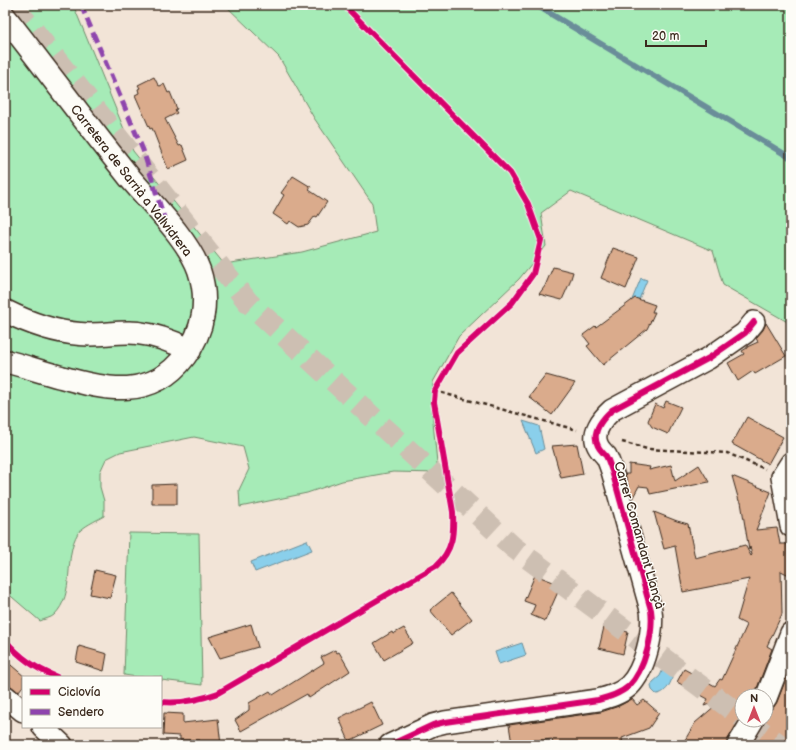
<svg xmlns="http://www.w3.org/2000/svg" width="796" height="750" font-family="'Balsamiq Sans',sans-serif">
  <rect width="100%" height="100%" fill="#f2e4d7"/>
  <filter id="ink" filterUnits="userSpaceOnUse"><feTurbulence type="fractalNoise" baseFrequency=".025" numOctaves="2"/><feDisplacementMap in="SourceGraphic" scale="8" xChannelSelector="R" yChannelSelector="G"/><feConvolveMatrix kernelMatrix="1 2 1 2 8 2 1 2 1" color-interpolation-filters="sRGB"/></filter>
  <g filter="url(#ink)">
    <path fill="#a6ebb7" stroke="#708a6a" d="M5,5H78L74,7L133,151L224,264L302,252L376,232L372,203L314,118L279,57L225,5H791V324L723,285L713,251L571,191L541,213L546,246L519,279L459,336L433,382L432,412L438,473L393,472L342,481L307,493L240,507L239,490L249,469L243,447L194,437L120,452L106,459L100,472V487L104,501V516C97,520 82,527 78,533C63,557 76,594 54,615C51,618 44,619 40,621L5,591Z
      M129,533L199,534L202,685L161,680V677H137L124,675Z"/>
    <path fill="#8acfeb" stroke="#6a8d99" d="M641,278L647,280L635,309L629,307Z
      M523,421L539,426L544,449L536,453Z
      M307,540L312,550L255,572L251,562Z
      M522,643L526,655L499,664L495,652Z
      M668,666L673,669C674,679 667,694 656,694L652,690L651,686L653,682L660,676L664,667Z"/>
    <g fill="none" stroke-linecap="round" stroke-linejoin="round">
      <path stroke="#6a8d99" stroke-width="6" d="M536,5L791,158"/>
    </g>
    <path fill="#daab8c" stroke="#3b2a1e" d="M154,77L158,85L160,86L164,84L168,93L170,92L177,109L175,110L177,113L165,119L179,146L182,145L188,160L168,169L152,128L150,129L135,95L139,93L138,89L140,88L138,85Z
      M293,176L311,187L309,190L327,202L317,217L315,216L308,225L299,227L290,221L288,224L273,214L284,195L281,193Z
      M613,248L639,257L626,289L601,278Z
      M553,267L573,272L570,282L562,300L539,294L545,286Z
      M635,298L655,305L652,312H655L647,329L603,365L587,346L590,344L583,335L595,326L596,327Z
      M766,323L786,356L755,374L753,371L738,381L728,363L744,354L742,351L747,348V347L758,342L756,338L763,330Z
      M546,375L575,383L552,415L529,397Z
      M666,401L681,407L668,434L652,427L648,421L655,404L663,408Z
      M747,417L783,437L768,464L732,444Z
      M577,444L583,474L561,478L552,446Z
      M629,464L650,467L649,470L671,465L675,481L699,465L709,482L650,494L648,487L639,486L632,499L625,474H629Z
      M732,476L771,492L756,530L777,528L780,544H787L791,576L781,571L782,614L767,646L772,649L754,696H742V715L728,739L726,745H682L695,723L723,699L704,706L708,699L677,682L684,669L715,686L720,679L722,680L747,625L737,620L749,579L683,592L675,546L664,549L654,512L677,521L688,524L695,558L745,545L751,556L752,555L750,547L749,550L741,502L739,501Z
      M177,484V504H152V485Z
      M95,570L116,575L110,598L90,594Z
      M535,575L561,585L545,621L531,615L535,605L524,601Z
      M451,593L472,619L451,635L430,610Z
      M251,624L258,647L220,658L209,637Z
      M604,627L628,632L623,654L599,648Z
      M404,628L413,643L384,660L374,643L392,632L393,634Z
      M79,646L107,654L104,671L76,662Z
      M335,650L337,653L339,652L350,671L309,698L307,694L241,731L235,720L249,710V703L270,691L273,695L324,663L321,657Z
      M5,660L25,677H23V686L18,692L12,687L5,684Z
      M791,666V745H752L766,720V710L773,708L777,702Z
      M632,699L637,705L644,700L659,713L649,728L622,738L623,745H553L552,739L512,744L509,725L601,712L619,706Z
      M371,702L382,725L349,741L339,718Z
      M164,713L183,714V723L218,719L221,745H199V740H180V736L163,735Z"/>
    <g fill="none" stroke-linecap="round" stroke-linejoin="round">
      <path stroke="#cdbfb2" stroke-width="22" stroke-dasharray="22 11" stroke-linecap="butt" d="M13,5L248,302L513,547L742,717
        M746,720L780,745"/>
      <defs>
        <path id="minor" d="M791,463L782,477L791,526
          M5,696L23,711
          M766,698L791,633
          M43,727L62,745
          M390,745L433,725L445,722L598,700C609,697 620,694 629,686C645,670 654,632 651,610L612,471C610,466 609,461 606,456C603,453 600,450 598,446C591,433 602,419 612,410L709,358L745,333L754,322
          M738,745L753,720"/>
        <path id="secondary" d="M5,17C47,70 87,125 130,178C151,203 188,239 199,270C209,300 204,331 185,356C152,400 106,390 61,377C42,372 24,366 5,361
          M5,311C29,323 53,332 80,334C99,336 119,331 138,333C156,335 174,342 190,350"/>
      </defs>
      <use href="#minor" stroke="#3b2a1e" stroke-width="24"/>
      <use href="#secondary" stroke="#3b2a1e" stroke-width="25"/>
      <path stroke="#3b2a1e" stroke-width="2.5" stroke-dasharray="4 3" stroke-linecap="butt" d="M435,391L577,430
        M622,442L647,449L727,453L765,469"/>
      <use href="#minor" stroke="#fdfcf7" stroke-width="21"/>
      <use href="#secondary" stroke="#fdfcf7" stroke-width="22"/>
      <path stroke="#8e44ad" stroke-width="5" stroke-dasharray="10 5" stroke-linecap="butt" d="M81,5L143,150L164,218"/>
      <defs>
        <path id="cycleway" d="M5,640C19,657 36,669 57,677
          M161,702C181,704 199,700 218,693L436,566C453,550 454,534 453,512L434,402L435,391L457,353L512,303L533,274L541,240L528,204L510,173L344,5
          M390,745L433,725L445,722L598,700C609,697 620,694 629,686C645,670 654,632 651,610L612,471C610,466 609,461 606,456C603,453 600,450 598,446C591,433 602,419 612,410L709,358L745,333L754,322"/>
      </defs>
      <use href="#cycleway" stroke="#fdfcf7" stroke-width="8"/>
      <use href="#cycleway" stroke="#d6006c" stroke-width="6"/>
    </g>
  </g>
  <g text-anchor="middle" stroke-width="3" stroke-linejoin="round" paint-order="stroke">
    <g font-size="13" fill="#3b2a1e" stroke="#fdfcf7">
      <text transform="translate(132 180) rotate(52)" y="5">Carretera de Sarrià a Vallvidrera</text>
      <text transform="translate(640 535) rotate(74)" y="5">Carrer Comandant Llançà</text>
    </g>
  </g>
  <rect width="796" height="750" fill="none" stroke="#fdfcf7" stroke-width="20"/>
  <rect x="10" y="10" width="776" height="730" fill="none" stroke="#3b2a1e" stroke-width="1.5" filter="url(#ink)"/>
  <rect x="22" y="676" width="140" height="52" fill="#fdfcf7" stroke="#afa8a0"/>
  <rect x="30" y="689" width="20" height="6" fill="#d6006c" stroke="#afa8a0"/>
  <text x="58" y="696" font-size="12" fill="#3b2a1e">Ciclovía</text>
  <rect x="30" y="709" width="20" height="6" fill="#8e44ad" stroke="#afa8a0"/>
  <text x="58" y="716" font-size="12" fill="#3b2a1e">Sendero</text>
  <g transform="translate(754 708)"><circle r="19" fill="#fdfcf7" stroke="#afa8a0"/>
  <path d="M0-3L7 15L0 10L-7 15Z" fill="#d1495b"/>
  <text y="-6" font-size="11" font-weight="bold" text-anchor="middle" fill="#3b2a1e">N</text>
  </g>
  <path d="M646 40v6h60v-6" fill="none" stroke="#3b2a1e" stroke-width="2"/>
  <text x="652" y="40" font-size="12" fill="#3b2a1e" stroke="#fdfcf7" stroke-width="3" paint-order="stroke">20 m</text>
</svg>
